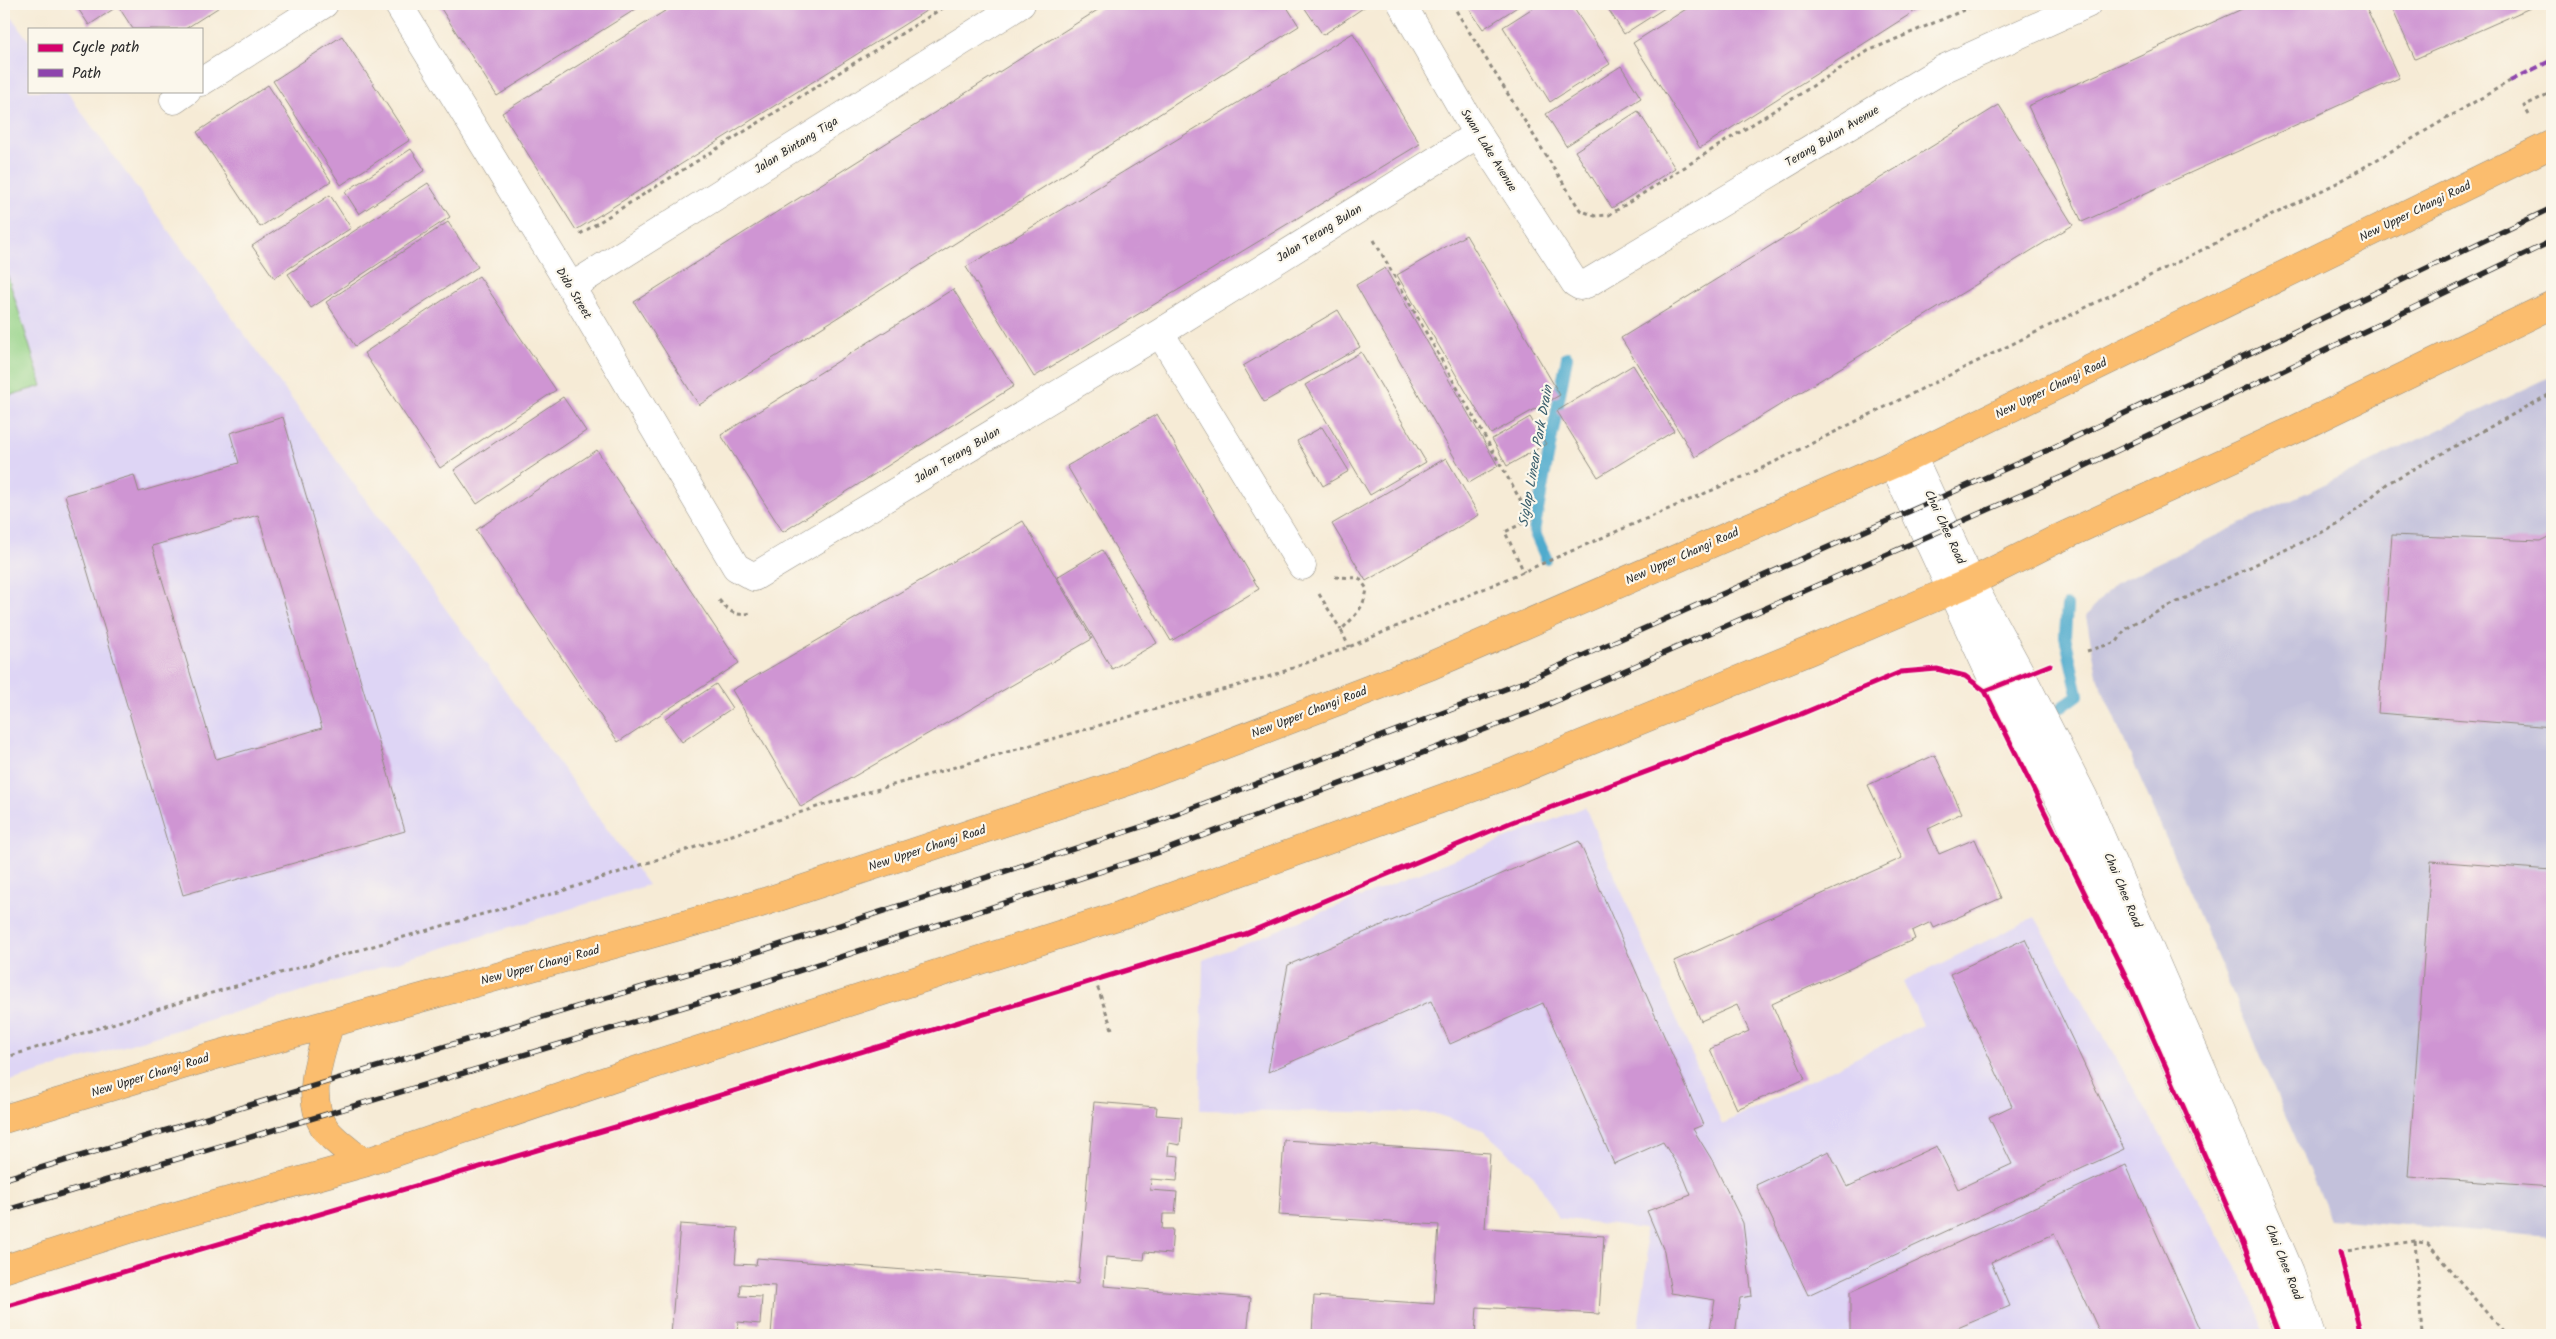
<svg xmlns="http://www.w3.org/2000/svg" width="2556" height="1339" font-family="Kalam,sans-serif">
  <rect width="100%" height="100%" fill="#fbf7ec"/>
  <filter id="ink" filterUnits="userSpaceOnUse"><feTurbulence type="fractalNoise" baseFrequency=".02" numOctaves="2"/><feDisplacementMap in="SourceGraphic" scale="10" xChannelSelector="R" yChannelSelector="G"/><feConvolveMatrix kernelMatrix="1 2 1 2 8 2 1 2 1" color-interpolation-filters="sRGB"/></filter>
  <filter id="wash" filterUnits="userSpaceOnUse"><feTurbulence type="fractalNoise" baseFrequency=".0096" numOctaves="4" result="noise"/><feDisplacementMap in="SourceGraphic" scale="20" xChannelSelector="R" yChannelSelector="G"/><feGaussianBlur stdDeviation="1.12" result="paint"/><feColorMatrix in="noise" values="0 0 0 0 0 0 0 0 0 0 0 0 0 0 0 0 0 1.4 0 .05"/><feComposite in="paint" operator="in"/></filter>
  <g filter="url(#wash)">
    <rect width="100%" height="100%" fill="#f6ebd6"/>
    <path fill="#ded5f5" d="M4,7L29,41V91H66L648,885L4,1083Z
      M1585,807L1722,1124L1923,1025L1903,982L2035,917L2253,1296L2264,1335H1637L1648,1259L1644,1229L1559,1218L1534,1176L1483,1130L1433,1113L1200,1110L1203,960Z"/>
    <path fill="#c3c1db" d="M2552,376V1237L2330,1219L2098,680L2086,616L2114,584Z"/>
    <path fill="#96d389" stroke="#607f5a" d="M4,264L42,386L4,397Z"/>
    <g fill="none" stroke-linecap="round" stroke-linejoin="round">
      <path stroke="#4fabcd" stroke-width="12" d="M1546,558L1534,531L1567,357
        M2062,707L2078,695L2065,636L2067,606"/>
    </g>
    <g id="blocks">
      <path fill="#cf95d3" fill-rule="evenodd" d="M75,4H224L185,29H133L118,6L89,25Z
        M438,4H644L497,96Z
        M676,4H937L576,230L502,113Z
        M1107,4H1285L1299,26L699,405L634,302Z
        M1302,4H1365L1366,6L1323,35Z
        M1466,4H1522L1483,29Z
        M1539,4H1571L1610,64L1550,102L1503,27Z
        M1605,4H1671L1624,34Z
        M1694,4H1926L1700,148L1633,43Z
        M2253,4H2364L2399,78L2082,222L2028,106Z
        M2390,4H2539L2415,59Z
        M1353,33L1420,144L1034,377L966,267Z
        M342,36L410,140L341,185L273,81Z
        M1621,66L1641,98L1566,146L1546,114Z
        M268,85L331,181L260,227L197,132Z
        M1999,105L2073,225L1695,457L1621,338Z
        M1638,111L1675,168L1612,208L1575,151Z
        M411,149L425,170L359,214L345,192Z
        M428,183L450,217L311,308L288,274Z
        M330,195L351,228L274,278L252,246Z
        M448,222L478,267L355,346L326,302Z
        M1466,235L1560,395L1491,434L1397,275Z
        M1385,268L1498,466L1469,483L1356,285Z
        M479,276L556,390L440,468L364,353Z
        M953,289L1014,386L783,532L721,435Z
        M1338,310L1360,347L1264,402L1243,366Z
        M1361,352L1426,462L1370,495L1305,385Z
        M1633,365L1674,431L1598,477L1557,411Z
        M563,397L586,431L477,504L454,470Z
        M1157,414L1259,589L1171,641L1067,466Z
        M283,417L405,831L183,895L65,495L134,475L139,492L239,463L230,433ZM258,515L322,728L216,759L152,546Z
        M1530,417L1546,444L1507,466L1492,439Z
        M1322,427L1349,471L1323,486L1297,441Z
        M597,450L739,663L618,742L476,530Z
        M1446,458L1479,515L1366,581L1332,524Z
        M1023,521L1092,639L801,807L732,690Z
        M2392,535L2540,541L2552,535V727L2378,713Z
        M1102,550L1157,643L1112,669L1057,577Z
        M716,684L732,708L682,742L665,718Z
        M1935,755L1962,813L1928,829L1939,854L1975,839L2001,898L1934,928L1931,922L1912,931L1915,939L1772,1004L1805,1079L1737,1109L1710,1049L1749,1031L1737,1005L1701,1021L1674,961L1902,858L1868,785Z
        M1579,841L1703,1125L1693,1129L1712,1160L1743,1223L1752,1296L1740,1298L1735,1335H1709L1715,1300L1671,1293L1664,1251L1647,1211L1691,1195L1682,1173L1663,1142L1614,1164L1543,1003L1450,1044L1431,1001L1268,1072L1288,965Z
        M2431,861L2552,870V1187L2408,1177Z
        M2025,939L2124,1149L1808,1295L1756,1185L1829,1151L1847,1187L1937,1146L1958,1189L2012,1164L1989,1117L2012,1106L1950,974Z
        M1094,1102L1157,1107L1156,1115L1182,1117L1180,1145L1169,1143L1168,1155L1179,1156L1177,1181L1151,1179L1150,1190L1177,1192L1175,1214H1163L1162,1229H1173L1171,1254L1145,1252L1144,1260L1106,1257L1104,1286L1251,1298L1247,1335H809V1332L798,1331V1335H771L775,1286L741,1284L740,1296L762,1297L760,1324L738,1322L737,1332L753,1335H671L680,1224L738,1228L735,1264L756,1265L757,1258L1078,1284Z
        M1284,1140L1490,1153L1485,1228L1604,1236L1599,1314L1477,1307L1475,1335H1312L1314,1296L1434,1304L1439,1225L1279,1215Z
        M2126,1165L2202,1335H2101L2054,1234L1991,1262L2010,1306L1941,1335H1850V1292Z
        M2482,1331L2526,1334V1335H2481Z"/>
    </g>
  </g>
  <g filter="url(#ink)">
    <use href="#blocks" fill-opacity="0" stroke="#908b80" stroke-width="1"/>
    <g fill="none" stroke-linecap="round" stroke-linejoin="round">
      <defs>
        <path id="minor" d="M398,4L571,287L736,567L754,577L1160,333L1478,134
          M1402,4L1470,122L1575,283L1580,286L1586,284L1943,69L2087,4
          M201,82L324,4
          M174,100L187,91
          M571,287L1021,4
          M1160,333L1302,566
          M1912,456L1971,582L2022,676L2084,798L2290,1272L2311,1335
          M1893,464L1996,687L2064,808L2270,1280L2289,1335"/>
        <path id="major" d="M330,1023C320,1056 305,1095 324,1127C331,1139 353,1154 364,1163
          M4,1119L209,1057L755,905L1132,780L1430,666L1912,456L2552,144
          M4,1269L129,1229L364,1163L658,1063L1121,915L1507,775L1809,651L1971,582L2053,541L2294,430L2552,305"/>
      </defs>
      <use href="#minor" stroke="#908b80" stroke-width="29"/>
      <use href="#major" stroke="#908b80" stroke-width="29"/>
      <path stroke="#908b80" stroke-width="3" stroke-dasharray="4 4" stroke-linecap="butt" d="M1452,4L1580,210L1595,216L1609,215L1868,51L1978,4
        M2529,115L2524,106L2552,92
        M580,234L949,4
        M1374,240L1531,519L1505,532L1524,572
        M1335,577L1359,578L1367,589C1364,608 1354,617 1341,630L1349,647
        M1319,594L1341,630
        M719,600C729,612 736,617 751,613
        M2087,651L2117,642L2124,631L2134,623L2339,524L2388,483L2552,393
        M1095,980L1112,1029
        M4,1058L191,999L562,891L820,806L1274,675L1349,647L1752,473L2339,182L2510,81
        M2415,1241L2422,1335
        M2340,1252L2415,1241L2428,1244L2503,1332"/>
      <use href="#minor" stroke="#fff" stroke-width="28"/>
      <use href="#major" stroke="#fbbd6e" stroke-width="28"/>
      <defs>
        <path id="rail" d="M4,1179L733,960L1150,824L1521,683L2048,450L2552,208
          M4,1211L740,990L1157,853L1531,712L2062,477L2552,241"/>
      </defs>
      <use href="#rail" stroke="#2b2b2b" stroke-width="5.5"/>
      <use href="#rail" stroke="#fbf7ec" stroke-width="4" stroke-dasharray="11" stroke-linecap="butt"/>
      <path stroke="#8e44ad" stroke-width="4" stroke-dasharray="8 4" stroke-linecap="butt" d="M2510,81L2552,60"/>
      <defs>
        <path id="cycleway" d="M1985,691L2050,665
          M2340,1252L2361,1335
          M4,1307L646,1118L1245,934L1512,822L1801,714L1901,672L1937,669L1965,676L1985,691L2130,985L2243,1243L2279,1335"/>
      </defs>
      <use href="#cycleway" stroke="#fbf7ec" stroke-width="8"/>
      <use href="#cycleway" stroke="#d6006c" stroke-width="5"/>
    </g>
  </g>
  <g text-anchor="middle" stroke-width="4.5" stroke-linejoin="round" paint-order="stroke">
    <g font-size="12" fill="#2b2b2b" stroke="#fbf7ec">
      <text transform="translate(1832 136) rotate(-31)" y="4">Terang Bulan Avenue</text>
      <text transform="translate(796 145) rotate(-32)" y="4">Jalan Bintang Tiga</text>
      <text transform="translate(1489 150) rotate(58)" y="4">Swan Lake Avenue</text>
      <text transform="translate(2415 211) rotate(-26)" y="4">New Upper Changi Road</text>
      <text transform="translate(1319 233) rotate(-32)" y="4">Jalan Terang Bulan</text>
      <text transform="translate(574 293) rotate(59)" y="4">Dido Street</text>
      <text transform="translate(2051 388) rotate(-26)" y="4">New Upper Changi Road</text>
      <text transform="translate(957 455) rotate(-31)" y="4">Jalan Terang Bulan</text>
      <text transform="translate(1945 527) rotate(65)" y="4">Chai Chee Road</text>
      <text transform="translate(1682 556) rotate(-24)" y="4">New Upper Changi Road</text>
      <text transform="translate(1309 712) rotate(-21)" y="4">New Upper Changi Road</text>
      <text transform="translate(927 848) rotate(-18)" y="4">New Upper Changi Road</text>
      <text transform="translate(2123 890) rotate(67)" y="4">Chai Chee Road</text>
      <text transform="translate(540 965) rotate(-15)" y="4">New Upper Changi Road</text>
      <text transform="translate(150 1075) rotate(-17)" y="4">New Upper Changi Road</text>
      <text transform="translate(2284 1262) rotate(68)" y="4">Chai Chee Road</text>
    </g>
    <g font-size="14" font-style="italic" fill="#395e6c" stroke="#fbf7ec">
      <text transform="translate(1535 456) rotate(-80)" y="5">Siglap Linear Park Drain</text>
    </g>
  </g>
  <rect width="2556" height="1339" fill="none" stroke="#fbf7ec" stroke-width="20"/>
  <rect x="28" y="28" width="175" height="65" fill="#fbf7ec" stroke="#a8a59f"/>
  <rect x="38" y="44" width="25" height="8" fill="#d6006c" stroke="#a8a59f"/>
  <text x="72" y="52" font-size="15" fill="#2b2b2b">Cycle path</text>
  <rect x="38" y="69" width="25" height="8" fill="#8e44ad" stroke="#a8a59f"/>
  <text x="72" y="78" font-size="15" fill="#2b2b2b">Path</text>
</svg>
